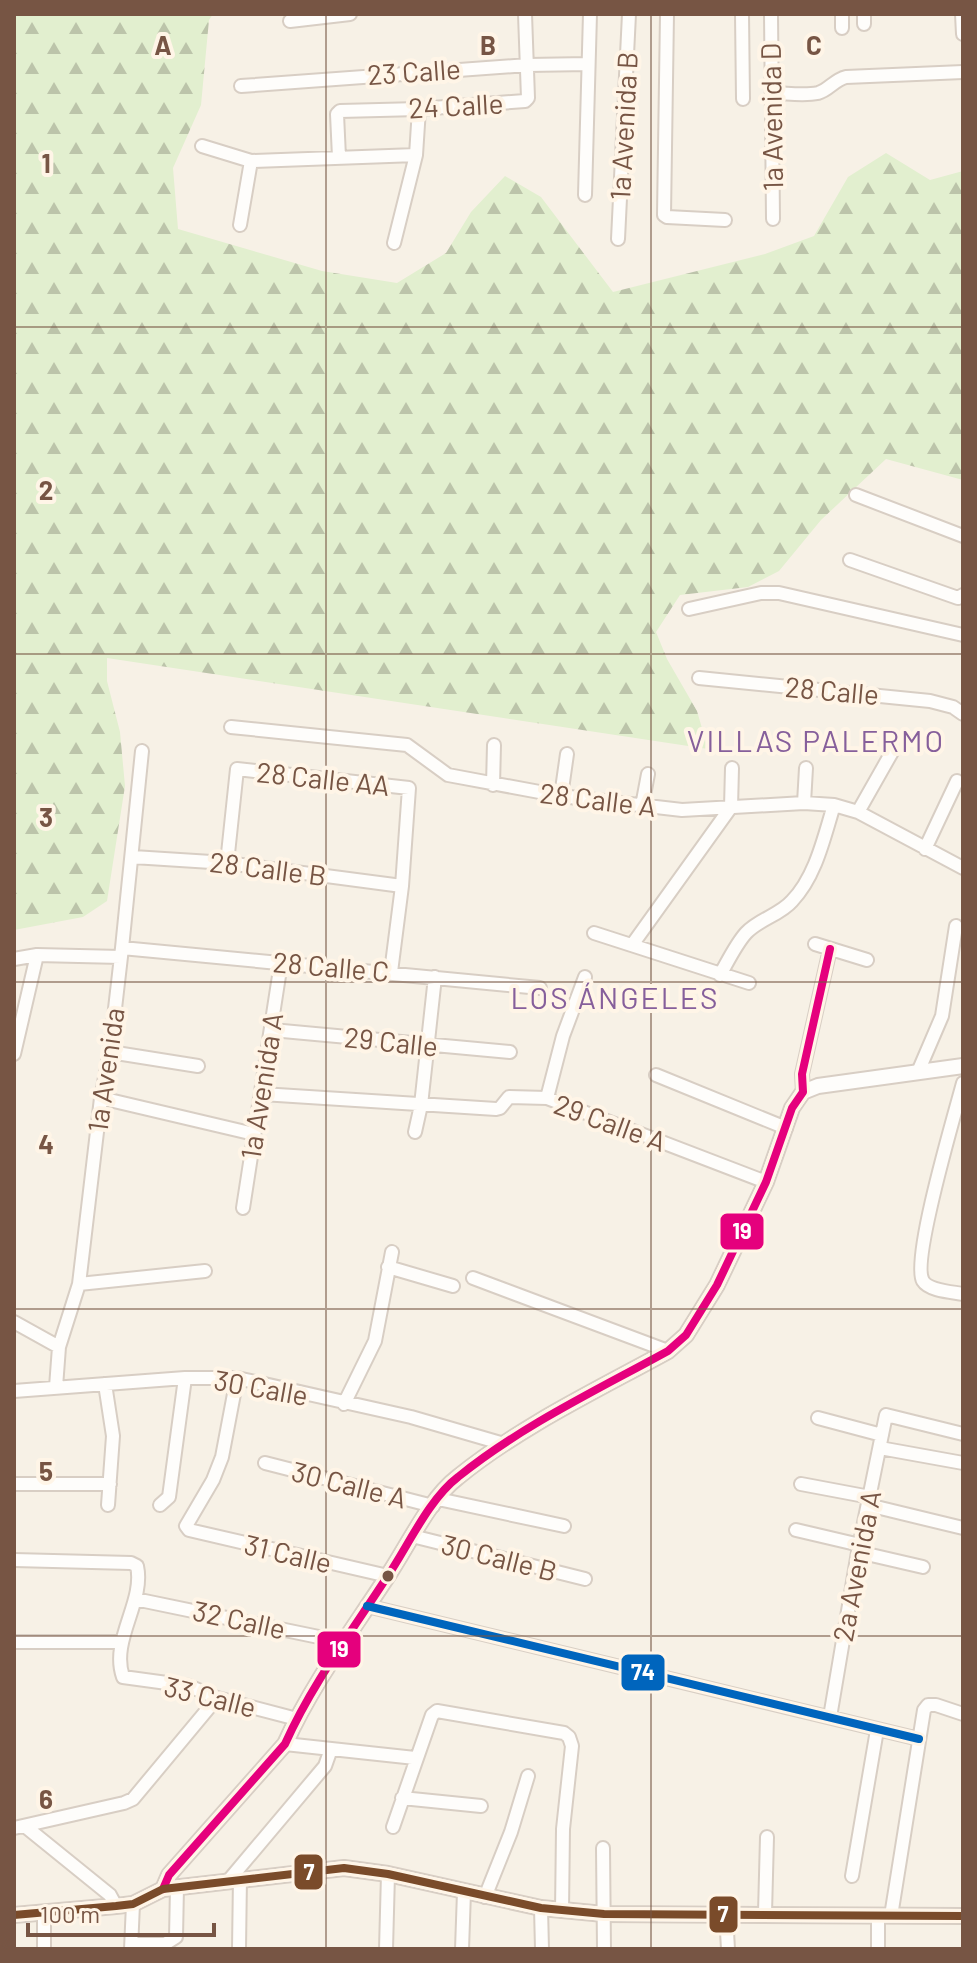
<svg xmlns="http://www.w3.org/2000/svg" width="977" height="1963" font-family="Barlow,sans-serif">
  <defs>
    <pattern id="forest-firs" width="22" height="20" patternUnits="userSpaceOnUse" patternTransform="scale(2)"><rect width="22" height="20" fill="#e2efcf"/><path d="M5 1l3.5 6h-7zM16 11l3.5 6h-7z" fill="#bcc4aa"/></pattern>
  </defs>
  <rect width="100%" height="100%" fill="#f7f1e6"/>
  <path fill="url(#forest-firs)" d="M14,14H213L209,20L201,105L173,168L178,229L322,271L397,283L446,253L471,212L505,176L541,197L613,292L765,254L814,236L848,177L886,153L930,180L963,171V480L886,459L821,520L779,571L748,587L680,595L656,632L667,659L697,711L708,749L107,658V681L120,732L125,786L107,901L83,917L14,930Z"/>
  <g fill="none" stroke-linecap="round" stroke-linejoin="round">
    <defs>
      <path id="minor" d="M667,14L664,215L667,217L725,220
        M742,14L743,99
        M771,14L773,219
        M842,14V28
        M864,14V24
        M962,14L963,34
        M290,21L350,14
        M241,86L528,65L588,64
        M772,93C786,93 804,96 818,93C829,90 834,80 846,77L963,72
        M202,146L251,161
        M339,157L337,114L340,111L419,109L525,101L528,98L525,14
        M585,195L590,14
        M240,225L251,161L416,155
        M618,239L629,14
        M394,243L416,155L419,109
        M856,495L963,536
        M850,560L958,598L963,595
        M689,609L761,593H779L963,635
        M699,678L930,701L953,707L963,714
        M231,727L407,745L448,775L561,796L682,810L804,803L834,805L858,812L963,868
        M493,785L494,745
        M561,796L567,754
        M804,803L806,768
        M642,806L648,774
        M858,812L892,752
        M925,849L957,781
        M133,857L227,863L402,886
        M227,863L237,769L409,788L402,886L391,972
        M594,933L749,983
        M815,944L867,960
        M632,945L731,807L732,768
        M122,948L540,988
        M14,959L37,955L121,957
        M720,975C728,961 736,944 746,933C759,919 780,915 792,901C816,876 824,837 834,805
        M272,1030L510,1052
        M110,1052L198,1066
        M14,1054L37,955
        M918,1072L942,1016L956,926
        M656,1075L786,1128
        M963,1083C955,1113 911,1261 923,1281C929,1291 953,1292 963,1294
        M803,1092L802,1074L830,949
        M262,1094L496,1109L500,1108L509,1097L547,1098L766,1182
        M101,1098L254,1134
        M547,1098L563,1036L585,977
        M415,1132L421,1105L435,977
        M243,1208L281,963
        M388,1267L453,1286
        M473,1278L668,1351
        M79,1284L205,1271
        M14,1322L59,1347
        M237,1378L222,1457L213,1480L186,1526L189,1530L388,1576
        M105,1384L113,1436L108,1505
        M56,1387L59,1347L79,1284L101,1098L110,1052L122,948L142,751
        M14,1391L185,1378H237L411,1417L504,1444
        M344,1404L375,1341L392,1252
        M818,1418L882,1435
        M880,1448L963,1463
        M265,1463L433,1506
        M14,1484H110
        M801,1484L870,1497
        M438,1499L564,1526
        M160,1505L169,1497L185,1378
        M868,1505L963,1528
        M796,1530L860,1545
        M412,1536L585,1579
        M858,1552L923,1567
        M14,1560L131,1563L137,1566C145,1602 110,1640 123,1677L189,1686L217,1698L297,1719
        M135,1599L343,1642
        M367,1606L919,1739
        M14,1642H122
        M830,1717L858,1552L886,1415L963,1434
        M285,1744L415,1758
        M402,1798L481,1806
        M26,1827L110,1895L116,1906
        M393,1827L432,1715L437,1711L564,1733L569,1737L572,1746L563,1829L562,1911
        M14,1828L124,1803L133,1799L217,1698
        M603,1848L604,1949
        M852,1876L877,1730
        M229,1880L325,1766L331,1749
        M485,1897L511,1832L528,1776
        M541,1908L542,1949
        M44,1913V1949
        M765,1913L767,1837
        M726,1914L728,1949
        M891,1916L924,1710L928,1705H936L963,1714
        M132,1944H165L176,1937L177,1887
        M239,1948L240,1878
        M131,1949L133,1904
        M386,1949L388,1874
        M462,1949L464,1892
        M878,1949V1916"/>
      <path id="tertiary" d="M163,1889L169,1875L285,1744C312,1684 352,1631 387,1577C408,1546 429,1499 458,1477C521,1426 597,1390 668,1351L686,1335L717,1285L766,1182L792,1108L803,1092L818,1086L963,1066
        M14,1915L116,1906L133,1904L163,1889L344,1868L388,1874L541,1908L604,1914L963,1916"/>
    </defs>
    <use href="#minor" stroke="#d8cec4" stroke-width="16"/>
    <use href="#tertiary" stroke="#d8cec4" stroke-width="18"/>
    <use href="#minor" stroke="#fefdfb" stroke-width="12"/>
    <use href="#tertiary" stroke="#fefdfb" stroke-width="14"/>
    <defs>
      <path id="bus-1" d="M163,1889L169,1875L285,1744C312,1684 352,1631 387,1577C408,1546 429,1499 458,1477C521,1426 597,1390 668,1351L686,1335L717,1285L766,1182L792,1108L803,1092L802,1074L830,949"/>
      <path id="bus-2" d="M367,1606L919,1739"/>
      <path id="bus-3" d="M14,1915L116,1906L133,1904L163,1889L344,1868L388,1874L541,1908L604,1914L963,1916"/>
    </defs>
    <use href="#bus-1" stroke="#fff5e7" stroke-width="14"/>
    <use href="#bus-2" stroke="#fff5e7" stroke-width="14"/>
    <use href="#bus-3" stroke="#fff5e7" stroke-width="14"/>
    <use href="#bus-1" stroke="#e5007d" stroke-width="8"/>
    <use href="#bus-2" stroke="#0065bd" stroke-width="8"/>
    <use href="#bus-3" stroke="#7a4b2a" stroke-width="8"/>
  </g>
  <path fill="none" stroke="#754" stroke-width="2" stroke-opacity="0.55" d="M326,14V1949M651,14V1949M14,327H963M14,654H963M14,982H963M14,1309H963M14,1636H963"/>
  <circle fill="#754" stroke="#fff5e7" stroke-width="3" cx="388" cy="1576" r="7"/>
  <g text-anchor="middle" stroke-width="8" stroke-linejoin="round" paint-order="stroke">
    <g font-size="28" fill="#754" stroke="#fff5e7">
      <text transform="translate(414 72) rotate(-4)" y="10">23 Calle</text>
      <text transform="translate(456 106) rotate(-3)" y="10">24 Calle</text>
      <text transform="translate(772 117) rotate(-91)" y="10">1a Avenida D</text>
      <text transform="translate(624 126) rotate(-87)" y="10">1a Avenida B</text>
      <text transform="translate(832 691) rotate(5)" y="10">28 Calle</text>
      <text transform="translate(323 779) rotate(6)" y="10">28 Calle AA</text>
      <text transform="translate(598 800) rotate(7)" y="10">28 Calle A</text>
      <text transform="translate(268 869) rotate(7)" y="10">28 Calle B</text>
      <text transform="translate(331 967) rotate(5)" y="10">28 Calle C</text>
      <text transform="translate(391 1042) rotate(6)" y="10">29 Calle</text>
      <text transform="translate(106 1070) rotate(-82)" y="10">1a Avenida</text>
      <text transform="translate(262 1086) rotate(-81)" y="10">1a Avenida A</text>
      <text transform="translate(610 1123) rotate(20)" y="10">29 Calle A</text>
      <text transform="translate(261 1388) rotate(10)" y="10">30 Calle</text>
      <text transform="translate(349 1485) rotate(14)" y="10">30 Calle A</text>
      <text transform="translate(288 1554) rotate(13)" y="10">31 Calle</text>
      <text transform="translate(499 1558) rotate(14)" y="10">30 Calle B</text>
      <text transform="translate(857 1566) rotate(-79)" y="10">2a Avenida A</text>
      <text transform="translate(239 1620) rotate(12)" y="10">32 Calle</text>
      <text transform="translate(210 1697) rotate(14)" y="10">33 Calle</text>
    </g>
    <g font-size="30" letter-spacing="2" fill="#865f9b" stroke="#fff5e7">
      <text x="816" y="752">VILLAS PALERMO</text>
      <text x="615" y="1009">LOS ÁNGELES</text>
    </g>
  </g>
  <g font-size="26" text-anchor="middle" font-weight="bold" fill="#754" stroke="#fff5e7" stroke-width="8" stroke-linejoin="round" paint-order="stroke">
    <text x="163" y="55">A</text>
    <text x="488" y="55">B</text>
    <text x="814" y="55">C</text>
    <text x="46" y="173">1</text>
    <text x="46" y="500">2</text>
    <text x="46" y="827">3</text>
    <text x="46" y="1154">4</text>
    <text x="46" y="1481">5</text>
    <text x="46" y="1809">6</text>
  </g>
  <g stroke="#fff5e7" stroke-width="3">
    <rect x="719" y="1212" width="46" height="39" rx="8" fill="#e5007d"/>
    <rect x="316" y="1630" width="46" height="39" rx="8" fill="#e5007d"/>
    <rect x="620" y="1653" width="46" height="39" rx="8" fill="#0065bd"/>
    <rect x="293" y="1853" width="31" height="38" rx="8" fill="#7a4b2a"/>
    <rect x="708" y="1895" width="31" height="39" rx="8" fill="#7a4b2a"/>
  </g>
  <g font-size="22" text-anchor="middle" font-weight="bold" fill="#fff">
    <text x="742" y="1239">19</text>
    <text x="339" y="1657">19</text>
    <text x="643" y="1680">74</text>
    <text x="309" y="1880">7</text>
    <text x="723" y="1922">7</text>
  </g>
  <rect width="977" height="1963" fill="none" stroke="#775544" stroke-width="32"/>
  <path d="M28 1923v12h186v-12" fill="none" stroke="#775544" stroke-width="4"/>
  <text x="40" y="1923" font-size="24" fill="#775544" stroke="#fff5e7" stroke-width="6" paint-order="stroke">100 m</text>
</svg>
